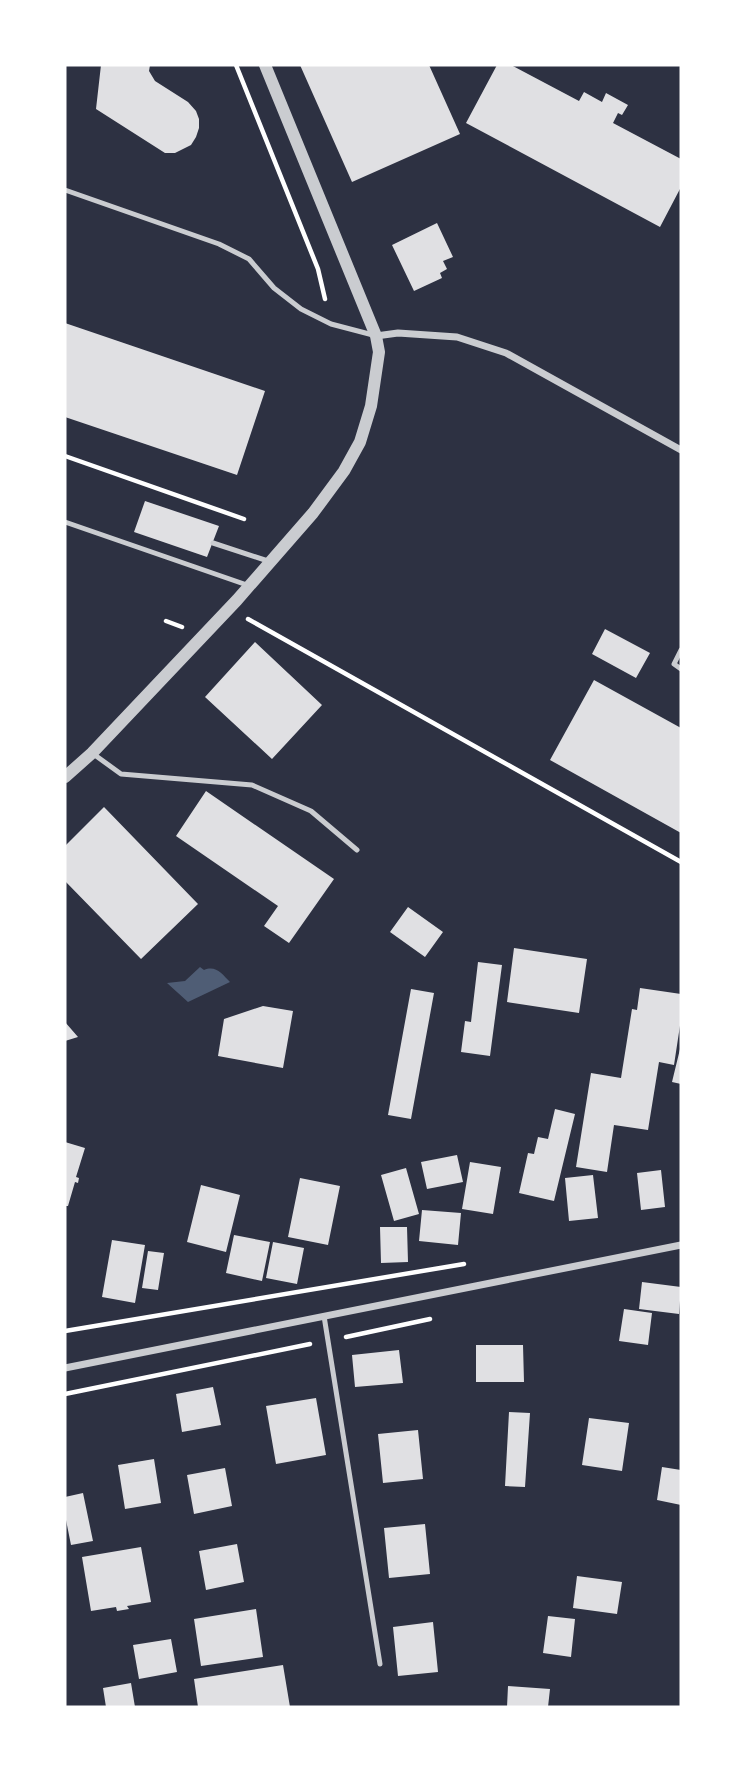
<svg xmlns="http://www.w3.org/2000/svg" width="746" height="1772" font-family="Montserrat,sans-serif">
  <rect width="100%" height="100%" fill="#2d3142"/>
  <path fill="#4f5d75" d="M200,967L204,970C216,965 222,974 230,982L188,1002L167,983L185,981Z"/>
  <path fill="#e0e0e3" d="M101,65H150L149,71L155,81L188,102L196,111L199,119V128L196,137L191,145L175,153H165L96,109Z
    M300,65H429L460,134L352,182Z
    M497,65H511L579,101L584,92L602,102L606,93L628,105L622,115L618,113L613,123L681,159V187L660,227L466,123Z
    M437,223L453,257L443,261L447,269L440,273L442,278L414,291L392,245Z
    M65,323L265,391L237,475L65,417Z
    M145,501L219,526L207,557L134,532Z
    M605,629L650,653L636,678L592,654Z
    M255,642L322,705L272,759L205,697Z
    M594,680L681,728V833L550,760Z
    M206,791L334,879L289,943L264,926L278,906L176,836Z
    M104,807L198,904L141,959L65,881V846Z
    M408,907L443,932L425,957L390,932Z
    M514,948L587,959L579,1013L507,1002Z
    M478,962L502,965L490,1056L461,1052L465,1021L471,1022Z
    M640,988L681,994V1019L674,1065L659,1062L648,1130L614,1125L607,1172L576,1167L591,1073L621,1078L632,1009L637,1010Z
    M411,989L434,993L411,1119L388,1115Z
    M263,1006L293,1011L283,1068L218,1056L224,1019Z
    M65,1022L78,1037L65,1041Z
    M680,1049H681V1084L672,1082Z
    M555,1109L575,1114L554,1201L519,1193L528,1153L534,1154L538,1137L548,1139Z
    M65,1142L85,1148L76,1177L79,1178L78,1183L75,1182L68,1206H65Z
    M457,1155L463,1182L427,1189L421,1162Z
    M470,1162L501,1167L493,1214L462,1209Z
    M406,1168L419,1214L394,1221L381,1175Z
    M661,1170L665,1207L641,1210L637,1173Z
    M593,1175L598,1218L569,1221L565,1178Z
    M300,1178L340,1186L328,1245L288,1237Z
    M201,1185L240,1195L226,1252L187,1242Z
    M422,1210L461,1213L458,1245L419,1241Z
    M380,1227H407L408,1262L381,1263Z
    M234,1235L270,1242L262,1281L226,1273Z
    M112,1240L145,1245L135,1303L102,1297Z
    M273,1242L304,1248L297,1284L266,1278Z
    M148,1251L164,1253L158,1290L142,1288Z
    M642,1282L681,1287L679,1314L639,1309Z
    M624,1309L652,1313L648,1345L619,1341Z
    M476,1345H523L524,1382H476Z
    M399,1350L403,1383L355,1387L352,1355Z
    M213,1387L221,1425L182,1432L176,1394Z
    M316,1398L326,1455L276,1464L266,1406Z
    M509,1412L530,1413L525,1487L505,1486Z
    M589,1418L629,1423L622,1471L582,1465Z
    M418,1430L423,1479L383,1483L378,1434Z
    M154,1459L161,1503L125,1509L118,1465Z
    M662,1467L681,1470V1505L657,1500Z
    M225,1468L232,1506L194,1514L187,1475Z
    M83,1493L93,1541L71,1545L65,1515V1497Z
    M425,1524L430,1574L389,1578L384,1528Z
    M237,1544L244,1582L206,1590L199,1551Z
    M141,1547L151,1602L127,1606L129,1609L117,1611L116,1607L91,1611L82,1557Z
    M577,1576L622,1582L617,1614L573,1608Z
    M256,1609L263,1657L201,1666L194,1619Z
    M548,1616L575,1619L571,1657L543,1653Z
    M433,1622L438,1672L398,1676L393,1627Z
    M171,1639L177,1672L139,1679L133,1645Z
    M283,1665L290,1707H198L194,1679Z
    M131,1683L135,1707H106L103,1688Z
    M508,1686L550,1689L548,1707H507Z"/>
  <g fill="none" stroke-linecap="round" stroke-linejoin="round">
    <path stroke="#fff" stroke-width="4.5" d="M236,65L318,269L325,299
      M65,456L244,519
      M248,619L681,862
      M166,621L182,627
      M65,1331L464,1264
      M346,1337L430,1319
      M65,1394L310,1344"/>
    <path stroke="#caccd0" stroke-width="5" d="M65,190L219,244L249,259L274,288L301,309L331,324L373,335
      M65,522L247,585
      M213,543L271,562
      M681,650L674,664L681,669
      M92,753L121,774L252,785L311,811L357,850
      M324,1316L380,1664"/>
    <path stroke="#caccd0" stroke-width="7" d="M376,336L398,333L457,337L506,353L681,450
      M65,1368L681,1245"/>
    <path stroke="#caccd0" stroke-width="12" d="M65,777L92,753L237,600L313,513L344,471L360,442L371,406L379,352L376,336L265,65"/>
  </g>
  <rect width="746" height="1772" fill="none" stroke="#ffffff" stroke-width="133"/>
</svg>
